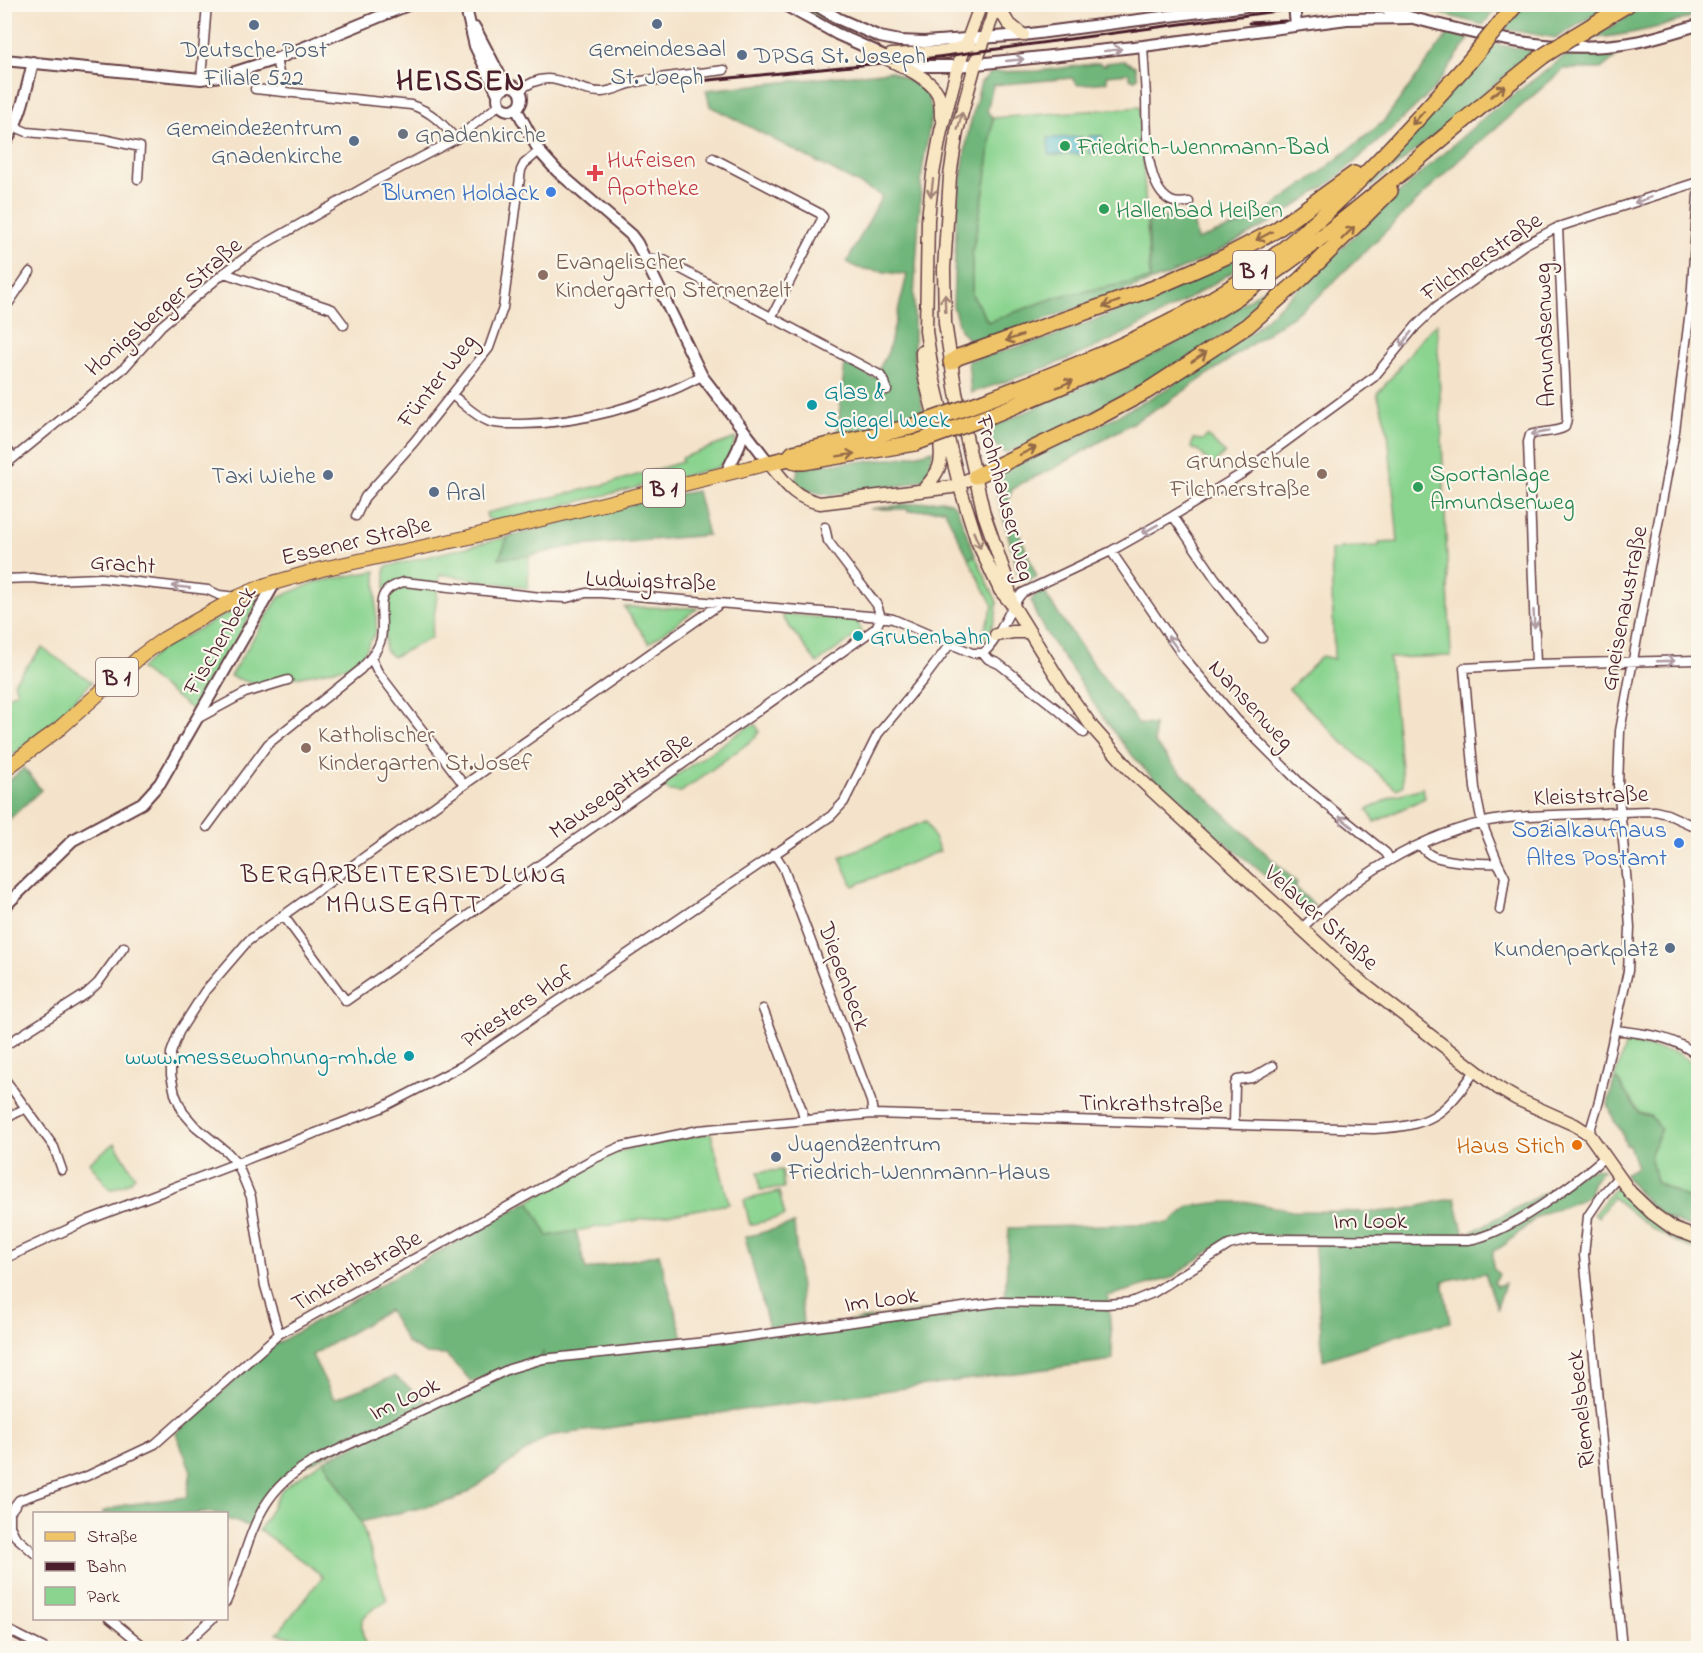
<svg xmlns="http://www.w3.org/2000/svg" width="1703" height="1653" font-family="'Indie Flower',sans-serif">
  <rect width="100%" height="100%" fill="#fbf7ec"/>
  <filter id="ink" filterUnits="userSpaceOnUse"><feTurbulence type="fractalNoise" baseFrequency=".0167" numOctaves="2"/><feDisplacementMap in="SourceGraphic" scale="12" xChannelSelector="R" yChannelSelector="G"/><feConvolveMatrix kernelMatrix="1 2 1 2 8 2 1 2 1" color-interpolation-filters="sRGB"/></filter>
  <filter id="wash" filterUnits="userSpaceOnUse"><feTurbulence type="fractalNoise" baseFrequency=".008" numOctaves="4" result="noise"/><feDisplacementMap in="SourceGraphic" scale="24" xChannelSelector="R" yChannelSelector="G"/><feGaussianBlur stdDeviation="1.35" result="paint"/><feColorMatrix in="noise" values="0 0 0 0 0 0 0 0 0 0 0 0 0 0 0 0 0 1.4 0 .05"/><feComposite in="paint" operator="in"/></filter>
  <g filter="url(#wash)">
    <rect width="100%" height="100%" fill="#f4e3ca"/>
    <path fill="#8bd490" stroke="#6a7a5e" stroke-width="1.5" d="M792,5H804L849,30V32L847,33Z
      M1140,107L1150,279L1060,296L988,322L972,295V253L986,180L993,118Z
      M1437,323L1451,656L1389,658L1403,786L1396,789L1340,740L1289,689L1322,656L1334,659L1331,550H1339L1340,548L1379,546V543L1398,542L1388,432L1377,393C1400,372 1413,343 1437,323Z
      M1207,436L1225,453L1212,466L1199,451L1191,448L1193,439L1203,440Z
      M736,438C732,452 730,461 716,468L496,522L487,518L486,513L603,485L682,462L681,458Z
      M508,537L499,558L529,556L528,588L440,574L431,638L393,657L385,650V567Z
      M975,555L997,602C998,617 991,628 984,641L981,639L993,606L969,559Z
      M376,571V631L363,655L346,667L256,685L230,676L279,597L316,582Z
      M256,598L258,602L195,712L140,669L160,650Z
      M624,607L698,608L649,643Z
      M783,614L858,621L861,632L817,663L783,618Z
      M42,648L92,682L46,729L5,761V698L17,692L14,682Z
      M756,725L759,731L755,738L681,792L669,791L662,785L749,726Z
      M1423,788L1425,798L1375,822L1367,810L1393,796Z
      M926,821L940,851L853,886L840,857Z
      M1626,1043L1678,1053L1698,1068V1204L1656,1182L1639,1113L1615,1077Z
      M711,1133L729,1204L548,1236L529,1201L603,1158L636,1146Z
      M115,1143L135,1176L130,1182L110,1190L89,1162Z
      M782,1170L784,1188L760,1190L758,1172Z
      M1619,1183L1698,1242V1251C1661,1237 1643,1223 1613,1197L1598,1217L1594,1214Z
      M779,1192L785,1216L750,1225L744,1200Z
      M324,1460L361,1522L387,1600C359,1619 358,1615 366,1648H350L277,1634L323,1576L262,1532L259,1531L282,1489Z"/>
    <path fill="#70b67a" stroke="#5d6a52" stroke-width="1.5" d="M1648,4L1698,5V14C1665,27 1629,35 1593,38Z
      M1444,5V4L1499,5L1483,25L1427,10L1426,8Z
      M1525,5H1611L1556,38L1504,29Z
      M1448,34L1469,39L1433,90L1392,129L1332,182L1268,224L1204,259L1166,276L973,345L960,330L953,306L957,206L968,133L981,82L992,72L1038,71L1100,63L1101,65H1106V63L1124,61L1135,66L1138,77L1134,80L1130,78L1129,73L1107,75V82L1078,85L1072,78L993,85L987,111L993,118L986,180L972,253V295L988,322L1060,296L1150,279L1148,219L1192,215L1197,240L1255,219L1321,172L1383,122Z
      M1493,44L1535,51L1370,188L1365,185Z
      M1619,54L1601,69H1564L1460,159L1315,300L1168,402L1055,468L1024,482L1012,490L1009,498V508L1037,577L1028,580L1018,573L993,476L1078,437L1172,386L1254,330L1411,182L1488,114L1565,56Z
      M891,71L921,87L928,97L932,111L922,172L914,297V359L923,411L897,420L881,429L837,434L845,363L874,378L888,352L907,275L858,268L847,262L882,196L710,106L706,90Z
      M1247,250L1253,259C1210,286 1167,313 1121,335C1073,360 1022,376 971,393L968,361L1049,338L1175,288Z
      M1270,285L1278,292C1203,360 1112,402 1023,447L1004,453L981,432L1160,352L1218,320Z
      M933,450L930,466L933,469L924,479L905,485L829,495L806,490L795,482L799,467C844,460 890,464 933,450Z
      M697,491L708,535L568,547L529,556L499,558L508,537L655,498Z
      M941,500L950,502L956,506L975,555L969,559L944,509L908,511V509H870Z
      M1044,590L1049,600L1093,664L1139,724L1154,725V742L1174,766L1297,883L1295,887L1315,906L1305,910H1301C1285,895 1271,879 1254,866C1212,832 1168,798 1133,756C1109,728 1090,698 1070,667C1057,649 1036,622 1031,601L1037,593Z
      M24,768L41,790L5,823V784Z
      M1615,1077L1639,1113L1650,1116L1661,1129L1650,1154L1656,1182L1698,1204V1231L1663,1216L1638,1192L1624,1174L1637,1167L1629,1145H1626L1621,1130L1615,1123L1608,1104Z
      M1597,1168L1603,1170L1592,1183L1590,1195C1579,1203 1556,1207 1542,1214C1524,1224 1512,1244 1493,1251V1267L1499,1275L1494,1282L1497,1286L1505,1283L1497,1308L1485,1273L1443,1281L1450,1322L1414,1330L1323,1360L1314,1237L1239,1235L1228,1238L1171,1278L1108,1296L1113,1360L548,1436L468,1492L453,1500L361,1522L324,1460L512,1369L543,1360V1351L542,1358L472,1382L446,1355L426,1354L407,1343L389,1310L312,1355L334,1399L395,1376L429,1404L285,1476L272,1489L252,1527L227,1519L226,1514L199,1512L198,1514H104L102,1512L124,1505L187,1497L191,1471L176,1433L274,1345L529,1201L548,1236L576,1231L586,1270L659,1254L685,1345L1005,1299L1009,1228L1169,1223L1190,1206L1223,1202H1249L1292,1211L1373,1212L1402,1210L1455,1198L1464,1236L1585,1171Z
      M794,1224L803,1323L769,1328L745,1237Z"/>
    <path fill="#50bbcc" stroke="#4d6d7c" stroke-width="1.5" d="M1089,136H1102L1103,153H1089Z
      M1082,137L1083,154L1049,155L1048,138Z"/>
  </g>
  <g filter="url(#ink)">
    <g fill="none" stroke-linecap="round" stroke-linejoin="round">
      <defs>
        <path id="minor" d="M1143,46C1144,63 1145,80 1146,97C1147,123 1143,187 1171,201C1177,204 1183,203 1189,202
          M276,59L283,91
          M201,79L207,4
          M255,89L411,105C431,111 443,124 456,139
          M519,91C553,63 571,93 602,92C615,91 625,84 637,82C666,76 695,74 724,70
          M15,127L27,132L103,139L140,147L138,179
          M713,158L819,213L823,217L771,318
          M644,258L664,260L880,375L885,382L887,390
          M224,273L332,309L344,325
          M4,310L30,272
          M452,395C464,404 476,417 490,422C500,425 511,424 522,424C584,423 646,405 702,376
          M4,447L14,457
          M4,466L124,368L161,326L224,273L258,248L372,183L456,139L500,104
          M356,516L365,497L414,442L489,348L503,308L521,170L524,164L539,151
          M1173,516L1215,578L1262,638
          M825,527L828,541L877,605L881,617
          M1111,551L1182,655L1237,720L1300,783L1386,853L1390,860
          M4,579L32,578L48,580L101,578L208,590L219,595L237,597
          M983,653L988,659L999,664L1057,709L1084,733
          M371,658L378,672L464,785
          M1536,664L1528,442L1530,435C1542,431 1555,433 1565,427L1567,419L1558,227
          M197,719L245,693L288,680
          M207,827L268,744L360,670C368,661 378,651 381,639C386,613 369,591 404,582L541,597L567,598L586,593H601L881,617L893,619L972,653H983C1000,640 1007,610 1022,593L1111,551L1173,516L1243,473L1374,377L1416,326L1437,306L1524,245L1558,227L1698,182
          M1420,845C1424,850 1428,855 1435,857C1452,862 1480,864 1498,863L1505,877L1500,910
          M774,853L783,867L871,1101L873,1114
          M1498,863L1482,823L1475,788L1464,668L1536,664L1698,660
          M283,915L346,1001L876,628L881,617
          M1302,928C1359,872 1436,824 1517,817C1539,815 1560,815 1581,814C1606,813 1630,811 1655,811L1667,814L1698,828
          M763,1009L802,1110L804,1120
          M1616,1030C1646,1034 1674,1036 1698,1056
          M4,1046L86,994L98,983L124,947
          M4,1078L54,1147L62,1170
          M4,1119L26,1108
          M1234,1124L1235,1084L1237,1080L1252,1078L1273,1066
          M1589,1134L1599,1101L1628,971L1630,928L1628,896L1618,785L1620,731L1675,431L1691,302L1698,195
          M1618,1177L1603,1194L1588,1216L1584,1255L1622,1648
          M4,1259L88,1220L381,1108L462,1066L831,816L844,802L878,734L923,680L950,644
          M279,1334L265,1286L251,1197L237,1163L227,1152L195,1126L183,1112L175,1094L171,1075V1053L179,1032L205,991L248,941L464,785L720,604
          M34,1553L15,1536L10,1526V1512L19,1500L87,1476L155,1444L279,1334L593,1159L620,1147L699,1130L873,1114L1374,1129C1430,1126 1443,1117 1475,1071
          M226,1602C252,1545 251,1495 312,1462L509,1369L543,1359L715,1341L1000,1302L1107,1304L1131,1302L1153,1293L1229,1245L1253,1239L1468,1240C1509,1234 1575,1183 1606,1156
          M109,1618L146,1648
          M4,1628L44,1648
          M181,1648L213,1618"/>
        <path id="tertiary" d="M465,4L475,46L498,94
          M783,4L837,34L875,51
          M814,4L839,19L880,37L900,41L924,42L1023,35L1262,4
          M1294,4L1296,26
          M1374,4C1388,8 1400,15 1413,18C1481,36 1552,54 1623,44C1648,41 1673,32 1698,25
          M475,28L506,87
          M893,56L922,66H958L1143,46L1347,19L1410,18
          M4,60L201,79L226,75L276,59L410,4
          M498 98a12 12 0 1 1 24 0a12 12 0 1 1-24 0Z
          M516,108L539,151L557,171L631,235L637,243L702,376L769,463
          M4,145C21,119 26,91 33,62
          M726,473L738,449L744,431
          M4,907L73,840L142,803L160,783L276,581"/>
        <path id="secondary" d="M981,4L958,66L941,131L933,174L928,219L926,331L933,377L959,484L977,541L1000,590L1012,604L1063,686L1093,728L1132,772L1352,975L1498,1088L1517,1099L1575,1125L1589,1134L1630,1192L1652,1213L1674,1229L1698,1238
          M997,4L975,65L957,131L950,176L944,269L945,323L956,393L984,514L1007,580L1011,600
          M997,5L1008,23L1023,35
          M867,49C886,59 929,75 938,94C941,102 941,110 941,117
          M891,55L946,52L970,45
          M922,352C921,385 948,441 939,467C936,476 929,483 923,490
          M769,463C786,483 792,497 820,503L952,487L976,476
          M996,635L1013,632H1029"/>
        <path id="primary" d="M4,770L60,728L142,655L164,639L238,597L266,585L322,569L465,538L769,463"/>
        <path id="motorway" d="M1573,37L1628,4
          M951,362L958,357L1154,288L1227,256L1276,230L1354,174
          M984,401C1066,370 1149,338 1224,292C1319,232 1393,146 1468,63
          M992,415C1074,381 1158,348 1233,300C1343,229 1440,137 1543,56
          M789,458L797,462H804L915,443
          M769,463L789,458L793,453L911,427
          M976,476L1091,421L1147,391L1247,326L1301,279L1390,191"/>
      </defs>
      <use href="#minor" stroke="#643c43" stroke-width="11"/>
      <use href="#tertiary" stroke="#643c43" stroke-width="14"/>
      <use href="#secondary" stroke="#643c43" stroke-width="15"/>
      <use href="#primary" stroke="#643c43" stroke-width="16"/>
      <use href="#motorway" stroke="#643c43" stroke-width="18"/>
      <use href="#minor" stroke="#fff" stroke-width="8"/>
      <use href="#tertiary" stroke="#fff" stroke-width="10"/>
      <use href="#secondary" stroke="#f9e7c3" stroke-width="12"/>
      <use href="#primary" stroke="#efc469" stroke-width="14"/>
      <use href="#motorway" stroke="#efc469" stroke-width="15"/>
      <path stroke="#4a1f2b" stroke-width="3" d="M1426,5L1427,4
        M1249,23L1285,21
        M658,85L923,59L1285,10"/>
      <defs>
        <path id="motorway-bridge" d="M1543,56L1573,37
          M1468,63L1516,4
          M911,427L984,401
          M915,443L992,415"/>
      </defs>
      <use href="#motorway-bridge" stroke="#643c43" stroke-width="18" stroke-linecap="butt"/>
      <use href="#motorway-bridge" stroke="#efc469" stroke-width="15"/>
    </g>
    <defs><path id="oneway-shaft" d="M-6 0H5M1.5-3L5.5 0L1.5 3" fill="none" stroke-width="1.6" stroke-linecap="round" stroke-linejoin="round" transform="scale(1.5)"/></defs>
    <g stroke="#ae9aa0">
      <use href="#oneway-shaft" transform="translate(1113 50) rotate(-7)"/>
      <use href="#oneway-shaft" transform="translate(1015 60) rotate(-6)"/>
      <use href="#oneway-shaft" transform="translate(1643 200) rotate(162)"/>
      <use href="#oneway-shaft" transform="translate(1406 339) rotate(127)"/>
      <use href="#oneway-shaft" transform="translate(1540 433) rotate(169)"/>
      <use href="#oneway-shaft" transform="translate(1150 529) rotate(151)"/>
      <use href="#oneway-shaft" transform="translate(181 587) rotate(-174)"/>
      <use href="#oneway-shaft" transform="translate(1534 619) rotate(87)"/>
      <use href="#oneway-shaft" transform="translate(1173 643) rotate(-126)"/>
      <use href="#oneway-shaft" transform="translate(1666 661) rotate(-2)"/>
      <use href="#oneway-shaft" transform="translate(1346 822) rotate(-140)"/>
    </g>
    <g stroke="#946947">
      <use href="#oneway-shaft" transform="translate(1498 91) rotate(-38)"/>
      <use href="#oneway-shaft" transform="translate(1418 118) rotate(132)"/>
      <use href="#oneway-shaft" transform="translate(1348 233) rotate(-45)"/>
      <use href="#oneway-shaft" transform="translate(1264 236) rotate(152)"/>
      <use href="#oneway-shaft" transform="translate(1111 304) rotate(160)"/>
      <use href="#oneway-shaft" transform="translate(1014 338) rotate(161)"/>
      <use href="#oneway-shaft" transform="translate(1199 357) rotate(-33)"/>
      <use href="#oneway-shaft" transform="translate(1065 384) rotate(-23)"/>
      <use href="#oneway-shaft" transform="translate(1028 451) rotate(-26)"/>
      <use href="#oneway-shaft" transform="translate(846 455) rotate(-9)"/>
    </g>
    <g stroke="#a28377">
      <use href="#oneway-shaft" transform="translate(960 121) rotate(-75)"/>
      <use href="#oneway-shaft" transform="translate(932 188) rotate(97)"/>
      <use href="#oneway-shaft" transform="translate(945 303) rotate(-92)"/>
      <use href="#oneway-shaft" transform="translate(977 540) rotate(67)"/>
    </g>
  </g>
  <g fill="#5c6f8a" stroke="#fbf7ec" stroke-width="2">
    <circle cx="657" cy="24" r="6"/>
    <circle cx="254" cy="25" r="6"/>
    <circle cx="742" cy="55" r="6"/>
    <circle cx="354" cy="141" r="6"/>
    <circle cx="328" cy="475" r="6"/>
    <circle cx="434" cy="492" r="6"/>
    <circle cx="1670" cy="948" r="6"/>
    <circle cx="776" cy="1157" r="6"/>
  </g>
  <circle fill="#6b7280" stroke="#fbf7ec" stroke-width="2" cx="403" cy="134" r="6"/>
  <g fill="#2e9e5b" stroke="#fbf7ec" stroke-width="2">
    <circle cx="1065" cy="146" r="6"/>
    <circle cx="1104" cy="209" r="6"/>
    <circle cx="1418" cy="487" r="6"/>
  </g>
  <path fill="#e0444e" stroke="#fbf7ec" stroke-width="2" d="M592 164h6v6h6v6h-6v6h-6v-6h-6v-6h6z"/>
  <g fill="#3f7fe0" stroke="#fbf7ec" stroke-width="2">
    <circle cx="551" cy="192" r="6"/>
    <circle cx="1679" cy="843" r="6"/>
  </g>
  <g fill="#8d6e63" stroke="#fbf7ec" stroke-width="2">
    <circle cx="543" cy="275" r="6"/>
    <circle cx="1322" cy="474" r="6"/>
    <circle cx="306" cy="748" r="6"/>
  </g>
  <g fill="#0f9aa8" stroke="#fbf7ec" stroke-width="2">
    <circle cx="812" cy="405" r="6"/>
    <circle cx="858" cy="636" r="6"/>
    <circle cx="409" cy="1056" r="6"/>
  </g>
  <circle fill="#e8710a" stroke="#fbf7ec" stroke-width="2" cx="1577" cy="1145" r="6"/>
  <g text-anchor="middle" stroke-width="4.5" stroke-linejoin="round" paint-order="stroke">
    <g fill="#fbf7ec" stroke="#7f6065" stroke-width="1.5">
      <rect x="1233" y="251" width="42" height="38" rx="4.5"/>
      <rect x="643" y="469" width="42" height="38" rx="4.5"/>
      <rect x="96" y="658" width="42" height="38" rx="4.5"/>
    </g>
    <g font-size="22" font-weight="bold" fill="#4a1f2b">
      <text x="1254" y="278">B 1</text>
      <text x="664" y="496">B 1</text>
      <text x="117" y="685">B 1</text>
    </g>
    <g font-size="24" fill="#4e5e75" stroke="#fbf7ec" text-anchor="start">
      <text x="657" y="56" text-anchor="middle">Gemeindesaal<tspan x="657" dy="28">St. Joeph</tspan></text>
      <text x="254" y="57" text-anchor="middle">Deutsche Post<tspan x="254" dy="28">Filiale 522</tspan></text>
      <text x="754" y="63">DPSG St. Joseph</text>
      <text x="342" y="135" text-anchor="end">Gemeindezentrum<tspan x="342" dy="28">Gnadenkirche</tspan></text>
      <text x="316" y="483" text-anchor="end">Taxi Wiehe</text>
      <text x="446" y="500">Aral</text>
      <text x="1658" y="956" text-anchor="end">Kundenparkplatz</text>
      <text x="788" y="1151">Jugendzentrum<tspan x="788" dy="28">Friedrich-Wennmann-Haus</tspan></text>
    </g>
    <g font-size="24" fill="#5b616d" stroke="#fbf7ec" text-anchor="start">
      <text x="415" y="142">Gnadenkirche</text>
    </g>
    <g font-size="24" fill="#27864d" stroke="#fbf7ec" text-anchor="start">
      <text x="1077" y="154">Friedrich-Wennmann-Bad</text>
      <text x="1116" y="217">Hallenbad Heißen</text>
      <text x="1430" y="481">Sportanlage<tspan x="1430" dy="28">Amundsenweg</tspan></text>
    </g>
    <g font-size="24" fill="#be3a42" stroke="#fbf7ec" text-anchor="start">
      <text x="607" y="167">Hufeisen<tspan x="607" dy="28">Apotheke</tspan></text>
    </g>
    <g font-size="24" fill="#366cbe" stroke="#fbf7ec" text-anchor="end">
      <text x="539" y="200">Blumen Holdack</text>
      <text x="1667" y="837">Sozialkaufhaus<tspan x="1667" dy="28">Altes Postamt</tspan></text>
    </g>
    <g font-size="24" fill="#4a1f2b" stroke="#fbf7ec">
      <text transform="translate(1481 256) rotate(-34)" y="8">Filchnerstraße</text>
      <text transform="translate(163 306) rotate(-41)" y="8">Honigsberger Straße</text>
      <text transform="translate(1544 335) rotate(-92)" y="8">Amundsenweg</text>
      <text transform="translate(436 380) rotate(-52)" y="8">Fünter Weg</text>
      <text transform="translate(1006 498) rotate(75)" y="8">Frohnhauser Weg</text>
      <text transform="translate(356 540) rotate(-13)" y="8">Essener Straße</text>
      <text transform="translate(123 563) rotate(4)" y="8">Gracht</text>
      <text transform="translate(651 580) rotate(2)" y="8">Ludwigstraße</text>
      <text transform="translate(1623 608) rotate(-79)" y="8">Gneisenaustraße</text>
      <text transform="translate(219 640) rotate(-60)" y="8">Fischenbeck</text>
      <text transform="translate(1252 704) rotate(47)" y="8">Nansenweg</text>
      <text transform="translate(620 785) rotate(-35)" y="8">Mausegattstraße</text>
      <text transform="translate(1591 795) rotate(-2)" y="8">Kleiststraße</text>
      <text transform="translate(1322 917) rotate(42)" y="8">Velauer Straße</text>
      <text transform="translate(845 976) rotate(70)" y="8">Diepenbeck</text>
      <text transform="translate(517 1006) rotate(-34)" y="8">Priesters Hof</text>
      <text transform="translate(1151 1103) rotate(1)" y="8">Tinkrathstraße</text>
      <text x="1370" y="1228">Im Look</text>
      <text transform="translate(356 1270) rotate(-29)" y="8">Tinkrathstraße</text>
      <text transform="translate(881 1299) rotate(-8)" y="8">Im Look</text>
      <text transform="translate(404 1398) rotate(-25)" y="8">Im Look</text>
      <text transform="translate(1580 1409) rotate(-96)" y="8">Riemelsbeck</text>
    </g>
    <g font-size="24" fill="#785e54" stroke="#fbf7ec" text-anchor="start">
      <text x="555" y="269">Evangelischer<tspan x="555" dy="28">Kindergarten Sternenzelt</tspan></text>
      <text x="1310" y="468" text-anchor="end">Grundschule<tspan x="1310" dy="28">Filchnerstraße</tspan></text>
      <text x="318" y="742">Katholischer<tspan x="318" dy="28">Kindergarten St.Josef</tspan></text>
    </g>
    <g font-size="24" fill="#0d838f" stroke="#fbf7ec" text-anchor="start">
      <text x="824" y="399">Glas &amp;<tspan x="824" dy="28">Spiegel Weck</tspan></text>
      <text x="870" y="644">Grubenbahn</text>
      <text x="397" y="1064" text-anchor="end">www.messewohnung-mh.de</text>
    </g>
    <g font-size="24" fill="#c56008" stroke="#fbf7ec" text-anchor="end">
      <text x="1565" y="1153">Haus Stich</text>
    </g>
    <g font-size="26" letter-spacing="1.5" fill="#4a1f2b" stroke="#fbf7ec">
      <text x="404" y="882">BERGARBEITERSIEDLUNG<tspan x="404" dy="30">MAUSEGATT</tspan></text>
    </g>
    <g font-size="30" font-weight="bold" letter-spacing="1.5" fill="#4a1f2b" stroke="#fbf7ec">
      <text x="461" y="90">HEISSEN</text>
    </g>
  </g>
  <rect width="1703" height="1653" fill="none" stroke="#fbf7ec" stroke-width="24"/>
  <rect x="33" y="1512" width="195" height="108" fill="#fbf7ec" stroke="#b4a19f" stroke-width="1.5"/>
  <rect x="45" y="1532" width="30" height="9" fill="#efc469" stroke="#b4a19f" stroke-width="1.5"/>
  <text x="87" y="1542" font-size="18" fill="#4a1f2b">Straße</text>
  <rect x="45" y="1562" width="30" height="9" fill="#4a1f2b" stroke="#b4a19f" stroke-width="1.5"/>
  <text x="87" y="1572" font-size="18" fill="#4a1f2b">Bahn</text>
  <rect x="45" y="1587" width="30" height="18" fill="#8bd490" stroke="#b4a19f" stroke-width="1.5"/>
  <text x="87" y="1602" font-size="18" fill="#4a1f2b">Park</text>
</svg>
